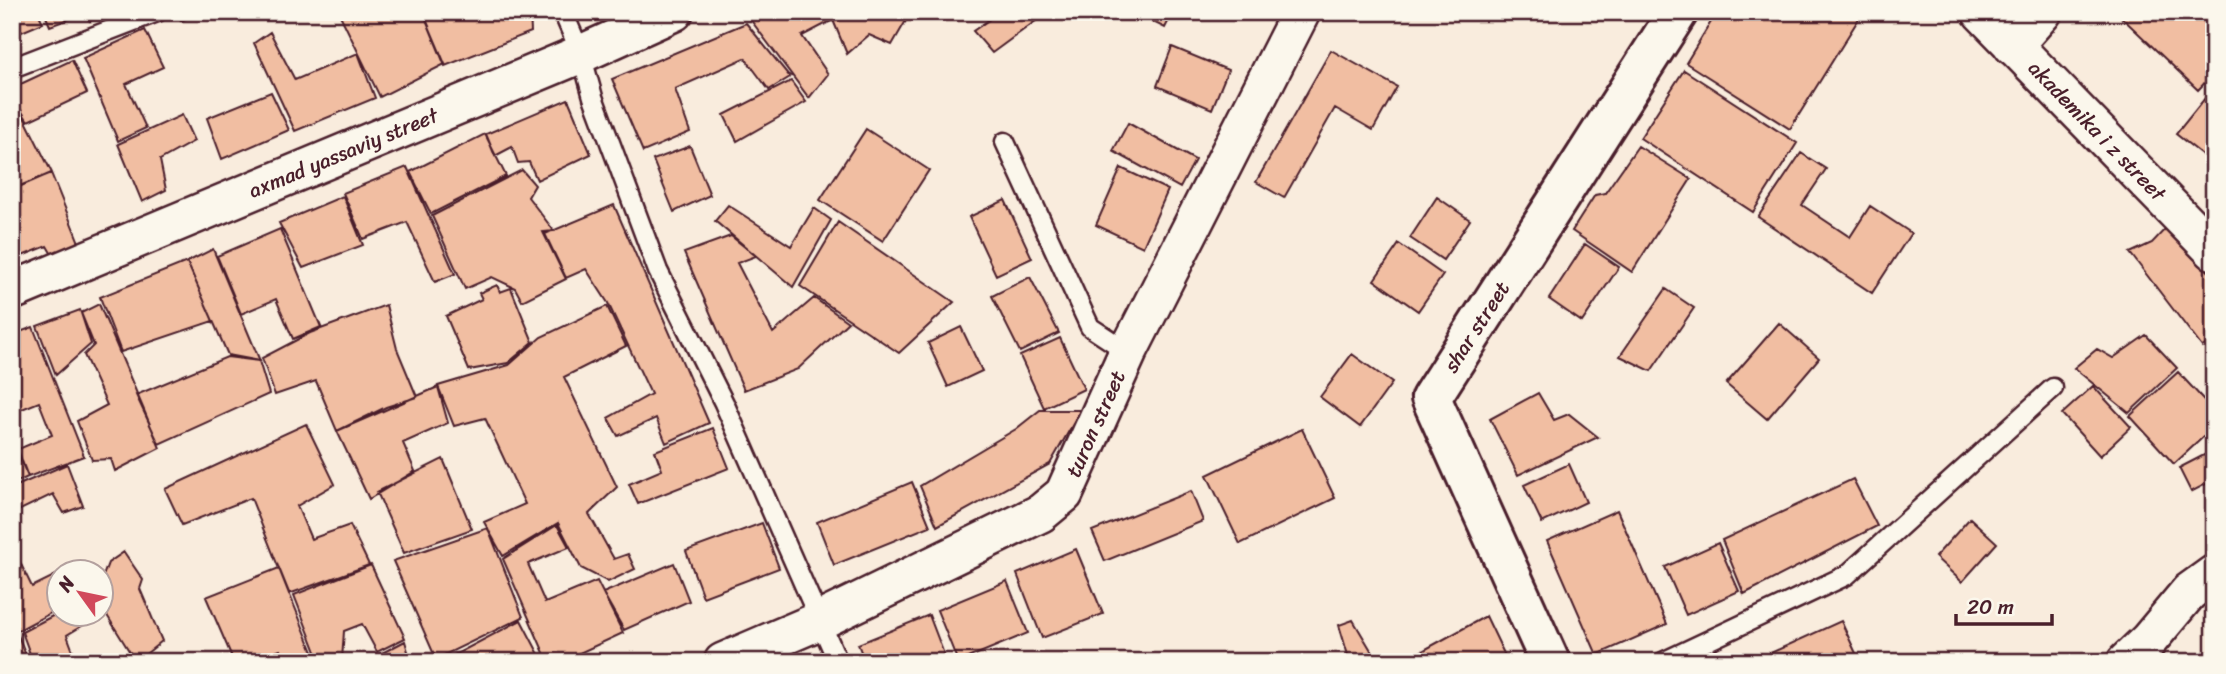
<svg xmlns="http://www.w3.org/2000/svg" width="2226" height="674" font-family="Sriracha,sans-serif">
  <rect width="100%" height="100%" fill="#f9ecdd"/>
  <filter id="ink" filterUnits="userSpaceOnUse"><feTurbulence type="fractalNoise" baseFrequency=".0143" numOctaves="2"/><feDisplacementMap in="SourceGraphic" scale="14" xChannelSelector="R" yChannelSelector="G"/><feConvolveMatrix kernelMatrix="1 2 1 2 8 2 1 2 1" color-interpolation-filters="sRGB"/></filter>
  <g filter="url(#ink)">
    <path fill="#f1bea2" stroke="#4a1f2b" stroke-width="2" d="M12,12H38L43,23L12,36Z
      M44,12H108L90,21L83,14L50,26Z
      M178,12H202L181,21Z
      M346,12H423L445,64L380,97L340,15Z
      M423,12H530L531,32L445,66Z
      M767,12H911L892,45L869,35L847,54L833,20L802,36L828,74L809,98L750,19Z
      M1000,12H1048L992,53L973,31Z
      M1133,12H1173L1165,28Z
      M1717,12H1863L1790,129L1686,63Z
      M2116,12H2214V73L2198,90Z
      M746,23L790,77L769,90L745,58L675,89L690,132L643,152L612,79Z
      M145,30L163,67L126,84L146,128L118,141L83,58Z
      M270,32L295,80L358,53L375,98L295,131L254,43Z
      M1172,47L1228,70L1212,109L1157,86Z
      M1331,50L1397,87L1373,130L1335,108L1284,198L1256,182Z
      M72,60L87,93L28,121L12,96V88Z
      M1684,70L1797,143L1753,212L1640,138Z
      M791,81L806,102L737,141L724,115Z
      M271,92L289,130L222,159L207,118Z
      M12,93L52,173L12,189Z
      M2205,98L2214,104V164L2176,134Z
      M568,99L591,154L537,180L529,162L518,163L512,147L495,156L486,134Z
      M182,115L194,141L160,160L166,190L142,202L118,144Z
      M1128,123L1195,160L1180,188L1113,151Z
      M866,129L929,170L883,241L820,200Z
      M485,134L506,176L431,214L410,172Z
      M690,146L710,195L674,212L653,160Z
      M1638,146L1691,179L1632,272L1572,231L1595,195L1605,193Z
      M1801,153L1826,169L1802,205L1850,237L1870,206L1911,233L1872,293L1758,217Z
      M407,167L455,274L435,282L407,222L363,239L343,193Z
      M1121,168L1168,190L1143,247L1096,225Z
      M522,170L535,185L528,197L554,231L543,232L566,279L522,301L515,288L492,277L465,289L432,216Z
      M51,173L80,245L54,258L47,246L12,260V190Z
      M343,196L363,245L303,268L279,223Z
      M1437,197L1470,220L1443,260L1410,238Z
      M1005,200L1032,258L996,275L969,217Z
      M614,205L709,423L666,443L656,418L618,436L608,418L651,394L608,303L586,269L566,278L545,234Z
      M728,205L791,246L814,208L831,220L793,287L715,221Z
      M838,222L954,302L899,353L800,286Z
      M2167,227L2214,277V340L2202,347L2130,253L2152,243Z
      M280,229L321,327L293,339L276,299L241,314L217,256Z
      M731,236L756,256L737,263L773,333L814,298L848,322L798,369L744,390L684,253Z
      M1399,244L1443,275L1418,311L1374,280Z
      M1585,244L1619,267L1582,322L1549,299Z
      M213,249L260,361L228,355L187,262Z
      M187,262L213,321L121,352L100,297Z
      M1030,277L1059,333L1020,352L992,296Z
      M497,285L500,292L511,288L533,342L508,363L469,370L446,316L482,299L479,293Z
      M1666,289L1694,308L1651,371L1620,356Z
      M99,304L160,448L115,471L111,459L92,460L77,421L107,405L84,355L94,345L81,313Z
      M386,305L397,349L417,397L386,407L337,431L316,381L275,395L262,358L310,333Z
      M607,306L626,346L564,377L617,487L589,514L614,559L628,554L635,569L608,582L581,568L558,523L503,556L484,522L525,504L485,418L454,426L438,386L509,365L541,337Z
      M80,310L91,344L56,375L37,326Z
      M1779,323L1819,358L1767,419L1726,384Z
      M33,327L84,456L28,477L16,450L52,435L39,402L12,413V335Z
      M961,327L982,371L948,387L928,343Z
      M2146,335L2177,368L2129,413L2074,368L2097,349L2113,358Z
      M1060,338L1084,389L1044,408L1020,356Z
      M1352,354L1392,383L1360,427L1320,397Z
      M227,357L259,361L269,394L159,444L136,395Z
      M2178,372L2214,411V427L2174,464L2130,416Z
      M2093,386L2131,427L2100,456L2062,414Z
      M438,387L448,423L403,443L415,471L369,499L337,431Z
      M1538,393L1554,420L1569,414L1598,437L1518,475L1490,419Z
      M1040,410H1081L1050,464L937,526L920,486L1016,429Z
      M306,424L335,484L297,506L311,539L350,525L369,565L289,594L251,498L182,525L165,489Z
      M713,428L729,468L638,504L629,484L662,470L655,451Z
      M1302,429L1335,498L1240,544L1207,475Z
      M12,434L28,477L12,484Z
      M2214,450V480L2191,492L2179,468Z
      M443,459L472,529L404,553L377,492Z
      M67,464L83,506L64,513L53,494L12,514V488Z
      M1569,464L1586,502L1542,523L1524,485Z
      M1853,479L1877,526L1744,594L1722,540Z
      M912,482L930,526L834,565L817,522Z
      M1191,491L1203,521L1105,561L1092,531Z
      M1617,510L1667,624L1597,655L1547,541Z
      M1970,518L1997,543L1962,582L1935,557Z
      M762,523L779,568L703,597L686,551Z
      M557,525L569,547L528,564L545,603L597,581L623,633L560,662H548L503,559Z
      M488,528L523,617L436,659L393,561Z
      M1718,543L1739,591L1686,615L1665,567Z
      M12,546L32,587L60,573V608L17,631L12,619Z
      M1076,549L1103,614L1042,638L1017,574Z
      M124,552L143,580L140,589L162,641L136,662L105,612L67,635L77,662H33L22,632L60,612V614H102V579L108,563Z
      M674,563L689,601L624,630L603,593Z
      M371,565L405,638L377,652L362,624L344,631L342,660L320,662L294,595Z
      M74,566L78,572H60Z
      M279,568L317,662H286L280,650L250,662H234L206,597Z
      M1007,581L1028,633L958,662L937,610Z
      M929,615L947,662H865L858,644Z
      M1486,616L1508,662H1418L1415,655Z
      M521,620L543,662H441Z
      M1353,620L1378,662H1350L1339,625Z
      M1841,621L1860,662H1751Z
      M14,626L29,662H12Z
      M405,641L411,662H365Z
      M1415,655L1418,662H1399Z"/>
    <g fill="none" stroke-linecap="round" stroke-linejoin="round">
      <defs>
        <path id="lane" d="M563,12L581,54L593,97L658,271L724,403L838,662
          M12,68L157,12
          M1005,142L1090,327L1128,352
          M1663,662L1847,575L2053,388"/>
        <g id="street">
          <path id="s1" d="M1981,12L2214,251"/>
          <path d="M2013,46L2043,12"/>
          <path id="s2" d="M12,291L581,54L674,12"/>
          <path id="s3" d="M723,662L821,620L1041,513L1064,494L1128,352L1301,12"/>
          <path d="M2126,662L2148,641L2189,592L2214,574"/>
        </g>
        <g id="secondary">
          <path id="s4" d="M1550,662L1431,398L1678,12"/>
        </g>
      </defs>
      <use href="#lane" stroke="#4a1f2b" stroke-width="23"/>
      <use href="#street" stroke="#4a1f2b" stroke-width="42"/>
      <use href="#secondary" stroke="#4a1f2b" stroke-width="44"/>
      <use href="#lane" stroke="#fbf7ec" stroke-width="18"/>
      <use href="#street" stroke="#fbf7ec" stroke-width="37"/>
      <use href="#secondary" stroke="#fbf7ec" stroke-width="38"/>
    </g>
  </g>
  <g text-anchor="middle" stroke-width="5" stroke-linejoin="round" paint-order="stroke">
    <g font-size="21" fill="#4a1f2b" stroke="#fbf7ec">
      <text dy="7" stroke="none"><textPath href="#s1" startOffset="166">akademika i z street</textPath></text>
      <text dy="7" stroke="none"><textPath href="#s2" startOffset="359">axmad yassaviy street</textPath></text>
      <text dy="7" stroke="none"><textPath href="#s4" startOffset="374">shar street</textPath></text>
      <text dy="7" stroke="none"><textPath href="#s3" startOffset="458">turon street</textPath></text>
    </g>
  </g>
  <rect width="2226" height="674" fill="none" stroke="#fbf7ec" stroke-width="42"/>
  <rect x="21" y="21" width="2184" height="632" fill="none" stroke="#4a1f2b" stroke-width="2.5" filter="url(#ink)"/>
  <g transform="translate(80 593) rotate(303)"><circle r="33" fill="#fbf7ec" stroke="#b4a19f" stroke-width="2"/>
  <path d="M0-5L12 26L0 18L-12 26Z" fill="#d1495b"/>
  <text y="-10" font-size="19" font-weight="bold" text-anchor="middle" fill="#4a1f2b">N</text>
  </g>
  <path d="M1956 614v10h96v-10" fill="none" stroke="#4a1f2b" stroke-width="3.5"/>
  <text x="1967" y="614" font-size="21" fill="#4a1f2b" stroke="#fbf7ec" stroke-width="5" paint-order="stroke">20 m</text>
</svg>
